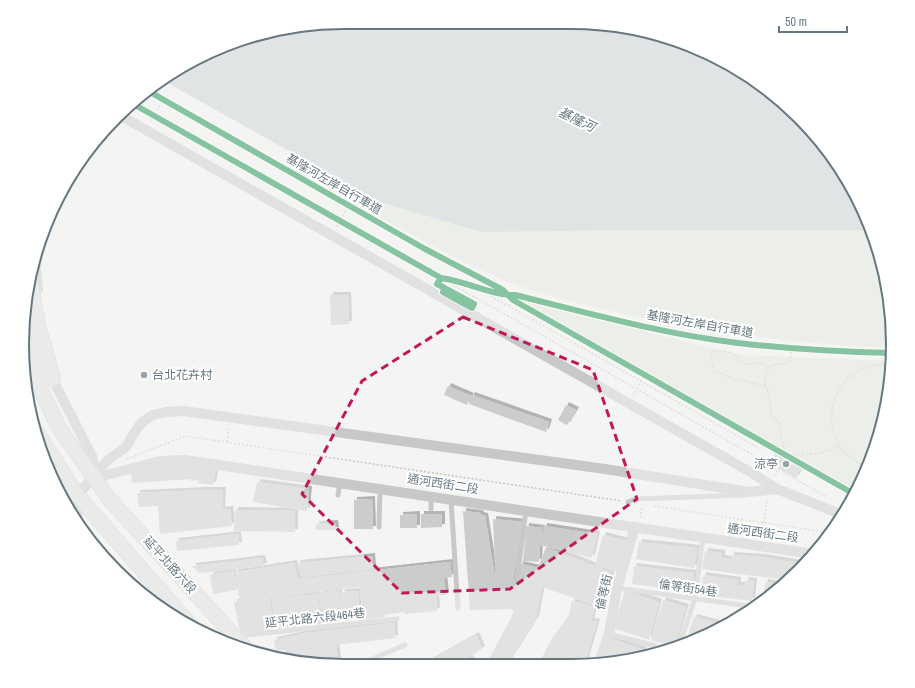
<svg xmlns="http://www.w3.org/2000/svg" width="915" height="688" font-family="'Archivo Narrow','Noto Sans TC',sans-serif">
  <defs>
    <filter id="shadow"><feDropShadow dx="3" dy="-3" stdDeviation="0" flood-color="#0004"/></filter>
  </defs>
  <rect width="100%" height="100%" fill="#f4f4f3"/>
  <path fill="#e3e6e1" d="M380,202L481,232L629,230H871L887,281L893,348C796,344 700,332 606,310C569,301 531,292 496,277C455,259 415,236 375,215Z
    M516,300L740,355L891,361L887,407L869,467L855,493L772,451Z"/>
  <path fill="#c8d0d2" d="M344,22L592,23L655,33L750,76L799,116L839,165L868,221L871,230H629L481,232L380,202L164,81L183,65L260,33Z"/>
  <path fill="#cbcccc" filter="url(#shadow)" d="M330,295H348L349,324L331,325Z
    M448,386L471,396L467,405L444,395Z
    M472,395L549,422L546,432L469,404Z
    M566,405L576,410L567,425L558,420Z
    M776,451L802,466L796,478L769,463Z
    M169,464L216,468L213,485L198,483V480L191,481V479L132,483L131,472Z
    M257,482L309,489L307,511L253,502Z
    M203,490H223L222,510L230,509L232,526L160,534L158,506L139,507L137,493Z
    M372,499L373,529H354V500Z
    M235,510L295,511V532L234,531Z
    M463,511L480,513L481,515L485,516L496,584L493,519L523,522L514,574L512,609L470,610Z
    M417,514V528H400V515Z
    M421,514H442V527L421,528Z
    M335,523L336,530H316V524Z
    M526,526L542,528L540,545L544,526L597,534L592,558L540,545L539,562L523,561Z
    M238,534L239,545L177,551L176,541Z
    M603,535L626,541L618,572L595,565Z
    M639,542L697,548L694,568L636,559Z
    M546,547L612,573L600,607L542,587L536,619L508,663H487L513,614L520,564L538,568Z
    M705,551L722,553V558L731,559V555L761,557L805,564L788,580L738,574L702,569Z
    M372,556L373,569L301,577L297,563Z
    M262,558L264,566L199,573L192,566Z
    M450,562L452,577L444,578L446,595L436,596L437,611L405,614V612L384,615L385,617L363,620L360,587L240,601L237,586L278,581L237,585L235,572L294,563L298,579Z
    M634,566L694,573L692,592L632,584Z
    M233,571L237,590L213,594L210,575Z
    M703,575L738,580V585H745L746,580L754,581L752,601L701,595Z
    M765,582L782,585L763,601Z
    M339,591L340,600L342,592L358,591L359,614L342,618V621L323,623L319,593Z
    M625,591L659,602L649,640L613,628Z
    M318,594L321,624L275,629L272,598Z
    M270,598L273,630L240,633L234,602Z
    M663,600L686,607L674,647L651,640Z
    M572,601L595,607L591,621L597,622L585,663H539L551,640L569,615Z
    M728,616L736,617H740L727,624Z
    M694,617L717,623L715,630L694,642L685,644Z
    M394,623L395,638L336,645L338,661L325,663H302L286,659L285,650L276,651L274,640L306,633Z
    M476,635L482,649L469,657L473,663H426Z
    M610,638L644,650L642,656L623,661L605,654Z
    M648,648L660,651L646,655Z"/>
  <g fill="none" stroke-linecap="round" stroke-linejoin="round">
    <defs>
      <path id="secondary" d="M37,382L59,428L110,500L248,651
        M36,431L78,496L192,627"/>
      <path id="trunk" d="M29,279L37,325L52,378
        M25,334L37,382"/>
    </defs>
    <use href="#secondary" stroke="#d0d1d1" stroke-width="16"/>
    <use href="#trunk" stroke="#d0d1d1" stroke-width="18"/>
    <path stroke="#c5c6c7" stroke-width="1.5" stroke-dasharray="2 2" stroke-linecap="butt" d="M151,121L163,100
      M337,227L348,205
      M441,278L827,497
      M473,286L759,448
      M509,306L513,300
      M882,353V364
      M765,386L731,378L714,370L711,360L712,352C730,350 733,353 745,364L762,363L768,366
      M633,396L645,375
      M227,442L229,426
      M786,455L818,454L840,446
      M127,459L185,436L622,501
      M869,467C808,448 826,359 891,365
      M775,476L786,455L780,433V424L771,415L770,409V397L765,386L766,370C772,361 782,367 790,361L792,348
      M654,506L831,533
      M640,518L642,506
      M764,523L767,499"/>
    <path stroke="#c7c9c9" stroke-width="5" d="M338,495L340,483
      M451,500L458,608
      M628,502L636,499L746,495
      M431,509V496
      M379,527L380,489
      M617,588L756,607
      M513,608L526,510
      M609,634L668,649
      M237,636L397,619
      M679,645L695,599L703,537
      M363,663L405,645"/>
    <path stroke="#c7c9c9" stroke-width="10" d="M121,116L752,473L777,489
      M35,260L38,289
      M52,373V378L92,456L95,478
      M95,478L160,461L185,460L813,554
      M68,506L108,460L126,447L134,433L142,422L153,415L166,412L183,411L605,469L749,492L777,489L843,515
      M77,524L78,496
      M599,663L609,634L617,588L635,527"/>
    <use href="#secondary" stroke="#dddede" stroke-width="14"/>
    <use href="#trunk" stroke="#dddede" stroke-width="16"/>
    <defs>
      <path id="cycleway" d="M150,92L425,249L503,290L513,300L854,494
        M135,105L441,278C466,281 489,295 515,295C588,313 662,334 738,343C789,349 841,352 892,353
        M441,278L437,284L474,304L472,308L443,292"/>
    </defs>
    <use href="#cycleway" stroke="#fff" stroke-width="8"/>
    <use href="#cycleway" stroke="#00873e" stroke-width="6"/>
  </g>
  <path d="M0 0H915V688H0ZM463,317L593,370L637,499L510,589L402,593L302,494L362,381Z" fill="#f4f4f3" fill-opacity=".55" fill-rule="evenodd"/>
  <path fill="none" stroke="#c2185b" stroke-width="3" stroke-dasharray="8 5" stroke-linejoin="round" d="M463,317L593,370L637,499L510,589L402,593L302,494L362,381Z"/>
  <g fill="#98a3a8" stroke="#fff" stroke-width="1.5">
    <circle cx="144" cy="375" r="4"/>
    <circle cx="786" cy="464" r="4"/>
  </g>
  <g text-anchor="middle" stroke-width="4" stroke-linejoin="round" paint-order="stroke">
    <g font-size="12" fill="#677780" stroke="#fff">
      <text transform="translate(334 184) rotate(30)" y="4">基隆河左岸自行車道</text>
      <text transform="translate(700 324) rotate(10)" y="4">基隆河左岸自行車道</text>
      <text transform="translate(443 484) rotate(9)" y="4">通河西街二段</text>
      <text transform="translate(763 533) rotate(8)" y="4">通河西街二段</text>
      <text transform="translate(170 565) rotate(48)" y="4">延平北路六段</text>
      <text transform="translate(688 588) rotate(8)" y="4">倫等街54巷</text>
      <text transform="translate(604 592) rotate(-77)" y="4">倫等街</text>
      <text transform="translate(315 618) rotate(-6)" y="4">延平北路六段464巷</text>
    </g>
    <g font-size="12" fill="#677780" stroke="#fff" text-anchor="start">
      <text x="152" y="379">台北花卉村</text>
      <text x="778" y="468" text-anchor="end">涼亭</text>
    </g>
    <g font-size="13" font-style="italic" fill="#63787d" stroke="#fff">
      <text transform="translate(577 119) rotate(26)" y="5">基隆河</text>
    </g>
  </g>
  <path d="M0 0H915V688H0ZM344 29H571A315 315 0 0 1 886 344V344A315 315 0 0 1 571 659H344A315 315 0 0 1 29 344V344A315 315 0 0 1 344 29Z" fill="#fff" fill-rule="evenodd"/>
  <path fill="none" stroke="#677780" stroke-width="2" d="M344 29H571A315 315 0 0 1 886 344V344A315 315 0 0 1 571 659H344A315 315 0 0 1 29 344V344A315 315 0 0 1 344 29Z"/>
  <path d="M779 26v6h68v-6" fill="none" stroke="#677780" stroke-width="2"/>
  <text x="785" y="26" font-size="12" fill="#677780" stroke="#ffffff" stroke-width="3" paint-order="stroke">50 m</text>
</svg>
